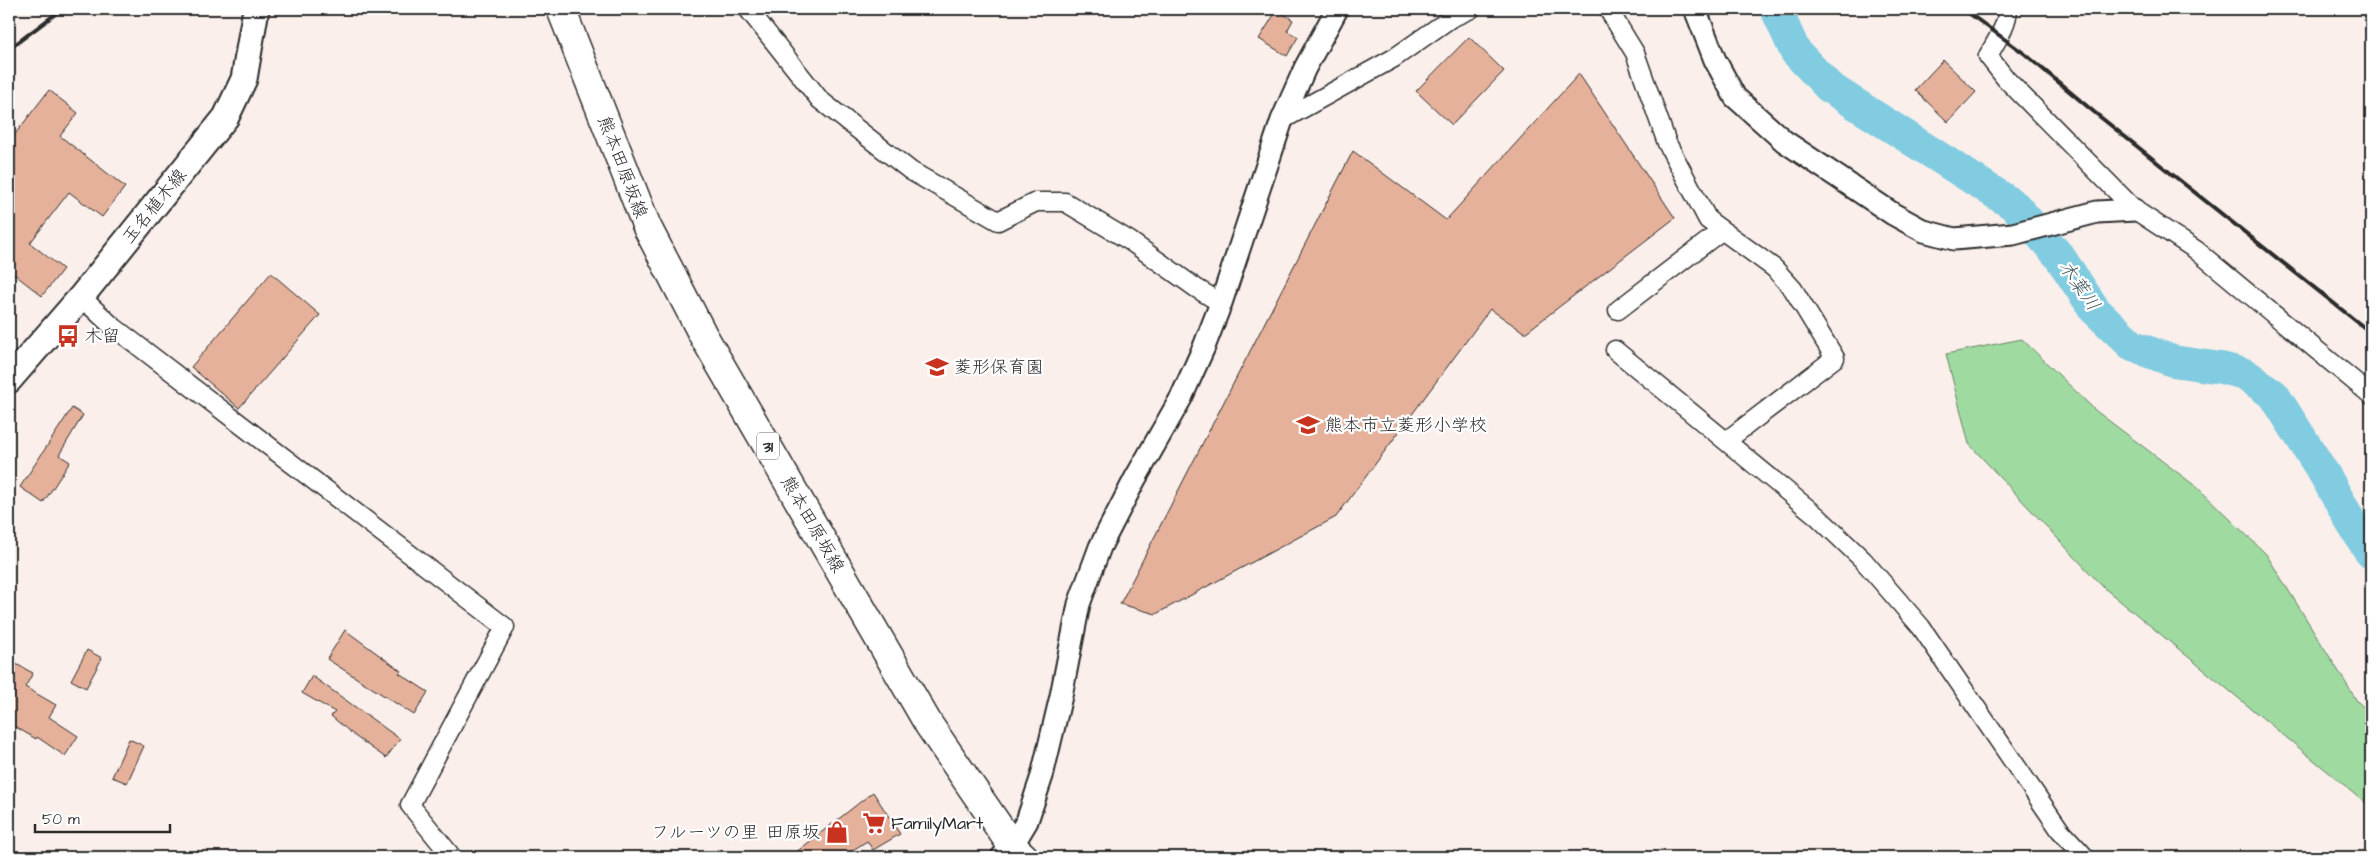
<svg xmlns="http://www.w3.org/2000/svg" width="2380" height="866" font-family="'Architects Daughter','Klee One',sans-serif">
  <rect width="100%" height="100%" fill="#faefeb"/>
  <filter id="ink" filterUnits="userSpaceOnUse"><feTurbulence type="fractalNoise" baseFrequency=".02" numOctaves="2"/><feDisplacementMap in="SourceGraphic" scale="10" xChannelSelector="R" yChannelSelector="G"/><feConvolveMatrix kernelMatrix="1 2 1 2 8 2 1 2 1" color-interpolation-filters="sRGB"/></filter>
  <g filter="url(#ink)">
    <path fill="#9fdaa0" stroke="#658266" d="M2022,339L2096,411L2198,488L2266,554L2357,701L2371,714V807L2103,587L1969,444L1946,354Z"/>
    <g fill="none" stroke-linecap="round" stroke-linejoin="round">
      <path stroke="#81cce0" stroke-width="32" d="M1776,9L1795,51L1829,87L2015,206L2059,256L2095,310L2133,346L2173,361L2221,368L2245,374L2274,395L2326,477L2351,522L2371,553"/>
    </g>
    <path fill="#e6b19a" stroke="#2b2b2b" d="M1277,10L1293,20L1287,31L1298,37L1287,56L1259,39Z
      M1469,37L1504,71L1452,125L1416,91Z
      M1943,60L1976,92L1948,122L1915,90Z
      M1579,74L1675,218L1525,333L1490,309L1336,517L1156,614L1120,604L1353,151L1446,220Z
      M49,90L78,113L60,136L125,187L102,217L69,192L30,243L63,269L42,296L9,270V142Z
      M271,273L320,315L239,408L191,367Z
      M72,408L83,415L59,455L70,462L43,503L20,487Z
      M345,630L401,671L399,673L428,692L414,715L327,659Z
      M87,650L102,658L86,688L71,680Z
      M14,663L33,673L25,687L56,705L49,717L78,736L65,756L37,737L36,739L9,723V672Z
      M312,676L400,739L386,758L356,737L331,716L335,712L302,693Z
      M129,739L144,746L127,783L112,777Z
      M873,792L900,834L873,850L867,841L842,857H790Z"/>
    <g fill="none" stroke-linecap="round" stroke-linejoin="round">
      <defs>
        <path id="minor" d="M748,9L820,100L911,171L998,221L1036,202H1065L1130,241L1196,288L1221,303
          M1608,9L1635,53L1667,143L1708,220L1774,268L1793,289L1835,358L1726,441
          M2008,9C2007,26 1996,41 1988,56L2006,79L2135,210L2196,250L2371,395
          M1282,120L1394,58L1451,18L1471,9
          M81,297L111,325L505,627L410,805L452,857
          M1618,310L1721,231
          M1615,350L1817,516L1863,560L1921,627L2060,830L2085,857"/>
        <path id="tertiary" d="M1695,9L1715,60L1735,97L1784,141L1893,214L1924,231L1954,239L2013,234L2097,212L2135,210
          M1002,857L1012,846L1027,821L1042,776L1061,696L1079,604L1100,547L1135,479L1181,398L1204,347L1221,303L1282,120L1305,68L1337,9"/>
        <path id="secondary" d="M9,380L81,297L226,117L244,79L256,9"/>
        <path id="primary" d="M561,9L647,227L703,335L929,725L1012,846L1024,857"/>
      </defs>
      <use href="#minor" stroke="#2b2b2b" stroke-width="21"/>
      <use href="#tertiary" stroke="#2b2b2b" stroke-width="25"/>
      <use href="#secondary" stroke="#2b2b2b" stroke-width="29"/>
      <use href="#primary" stroke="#2b2b2b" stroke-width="31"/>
      <use href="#minor" stroke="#fff" stroke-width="18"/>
      <use href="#tertiary" stroke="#fff" stroke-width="21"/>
      <use href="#secondary" stroke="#fff" stroke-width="25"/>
      <use href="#primary" stroke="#fff" stroke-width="28"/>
      <path stroke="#2b2b2b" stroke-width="4" d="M1963,9L2025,54L2094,112L2371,333
        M9,49L62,9"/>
    </g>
  </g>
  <defs>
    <symbol id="bus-bare" viewBox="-9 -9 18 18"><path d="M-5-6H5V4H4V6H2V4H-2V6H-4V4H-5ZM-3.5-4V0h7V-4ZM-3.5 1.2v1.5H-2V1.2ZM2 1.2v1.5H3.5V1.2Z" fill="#c8321e" stroke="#fff" stroke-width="2.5" paint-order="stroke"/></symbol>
    <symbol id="school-bare" viewBox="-9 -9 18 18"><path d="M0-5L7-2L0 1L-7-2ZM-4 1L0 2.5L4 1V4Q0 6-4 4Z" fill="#c8321e" stroke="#fff" stroke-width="2.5" paint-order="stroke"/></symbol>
    <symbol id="supermarket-bare" viewBox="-9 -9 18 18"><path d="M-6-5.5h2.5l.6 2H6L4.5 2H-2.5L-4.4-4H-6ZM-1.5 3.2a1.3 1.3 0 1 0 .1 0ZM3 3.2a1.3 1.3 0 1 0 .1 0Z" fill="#c8321e" stroke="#fff" stroke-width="2.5" paint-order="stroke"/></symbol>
    <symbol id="shop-bare" viewBox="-9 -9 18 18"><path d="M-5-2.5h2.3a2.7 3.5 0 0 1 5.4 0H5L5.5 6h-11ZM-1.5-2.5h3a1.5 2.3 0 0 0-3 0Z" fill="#c8321e" stroke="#fff" stroke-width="2.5" paint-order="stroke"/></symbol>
  </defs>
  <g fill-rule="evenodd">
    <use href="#bus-bare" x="52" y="320" width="32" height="32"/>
    <use href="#school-bare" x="921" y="351" width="32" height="32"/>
    <use href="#school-bare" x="1292" y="409" width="32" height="32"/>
    <use href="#supermarket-bare" x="858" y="807" width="32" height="32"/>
    <use href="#shop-bare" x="821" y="816" width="32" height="32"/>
  </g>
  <g text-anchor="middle" stroke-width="4.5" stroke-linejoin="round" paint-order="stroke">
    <rect fill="#fff" stroke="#6b6b6b" stroke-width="1" x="757" y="432.5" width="22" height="27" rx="4"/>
    <g font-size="16" font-weight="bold" fill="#2b2b2b">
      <text x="768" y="452">31</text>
    </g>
    <g font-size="18" fill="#2b2b2b" stroke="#fff">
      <text transform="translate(623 167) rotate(69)" y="6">熊本田原坂線</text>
      <text transform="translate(154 206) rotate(-51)" y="6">玉名植木線</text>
      <text transform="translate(813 524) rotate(60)" y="6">熊本田原坂線</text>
    </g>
    <g font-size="18" fill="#2b2b2b" stroke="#fff" text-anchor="start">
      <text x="84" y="342">木留</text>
      <text x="954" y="373">菱形保育園</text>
      <text x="1325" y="431">熊本市立菱形小学校</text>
      <text x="891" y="829">FamilyMart</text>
      <text x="820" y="838" text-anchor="end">フルーツの里 田原坂</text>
    </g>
    <g font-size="19" font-style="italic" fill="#455b61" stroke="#fff">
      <text transform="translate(2080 285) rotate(55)" y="7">木葉川</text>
    </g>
  </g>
  <rect width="2380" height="866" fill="none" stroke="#fff" stroke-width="30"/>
  <rect x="15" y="15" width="2350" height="836" fill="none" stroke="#2b2b2b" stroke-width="2" filter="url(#ink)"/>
  <path d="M35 824v8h135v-8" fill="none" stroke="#2b2b2b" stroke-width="2.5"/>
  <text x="42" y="824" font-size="15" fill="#2b2b2b" stroke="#ffffff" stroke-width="4" paint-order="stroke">50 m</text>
</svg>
